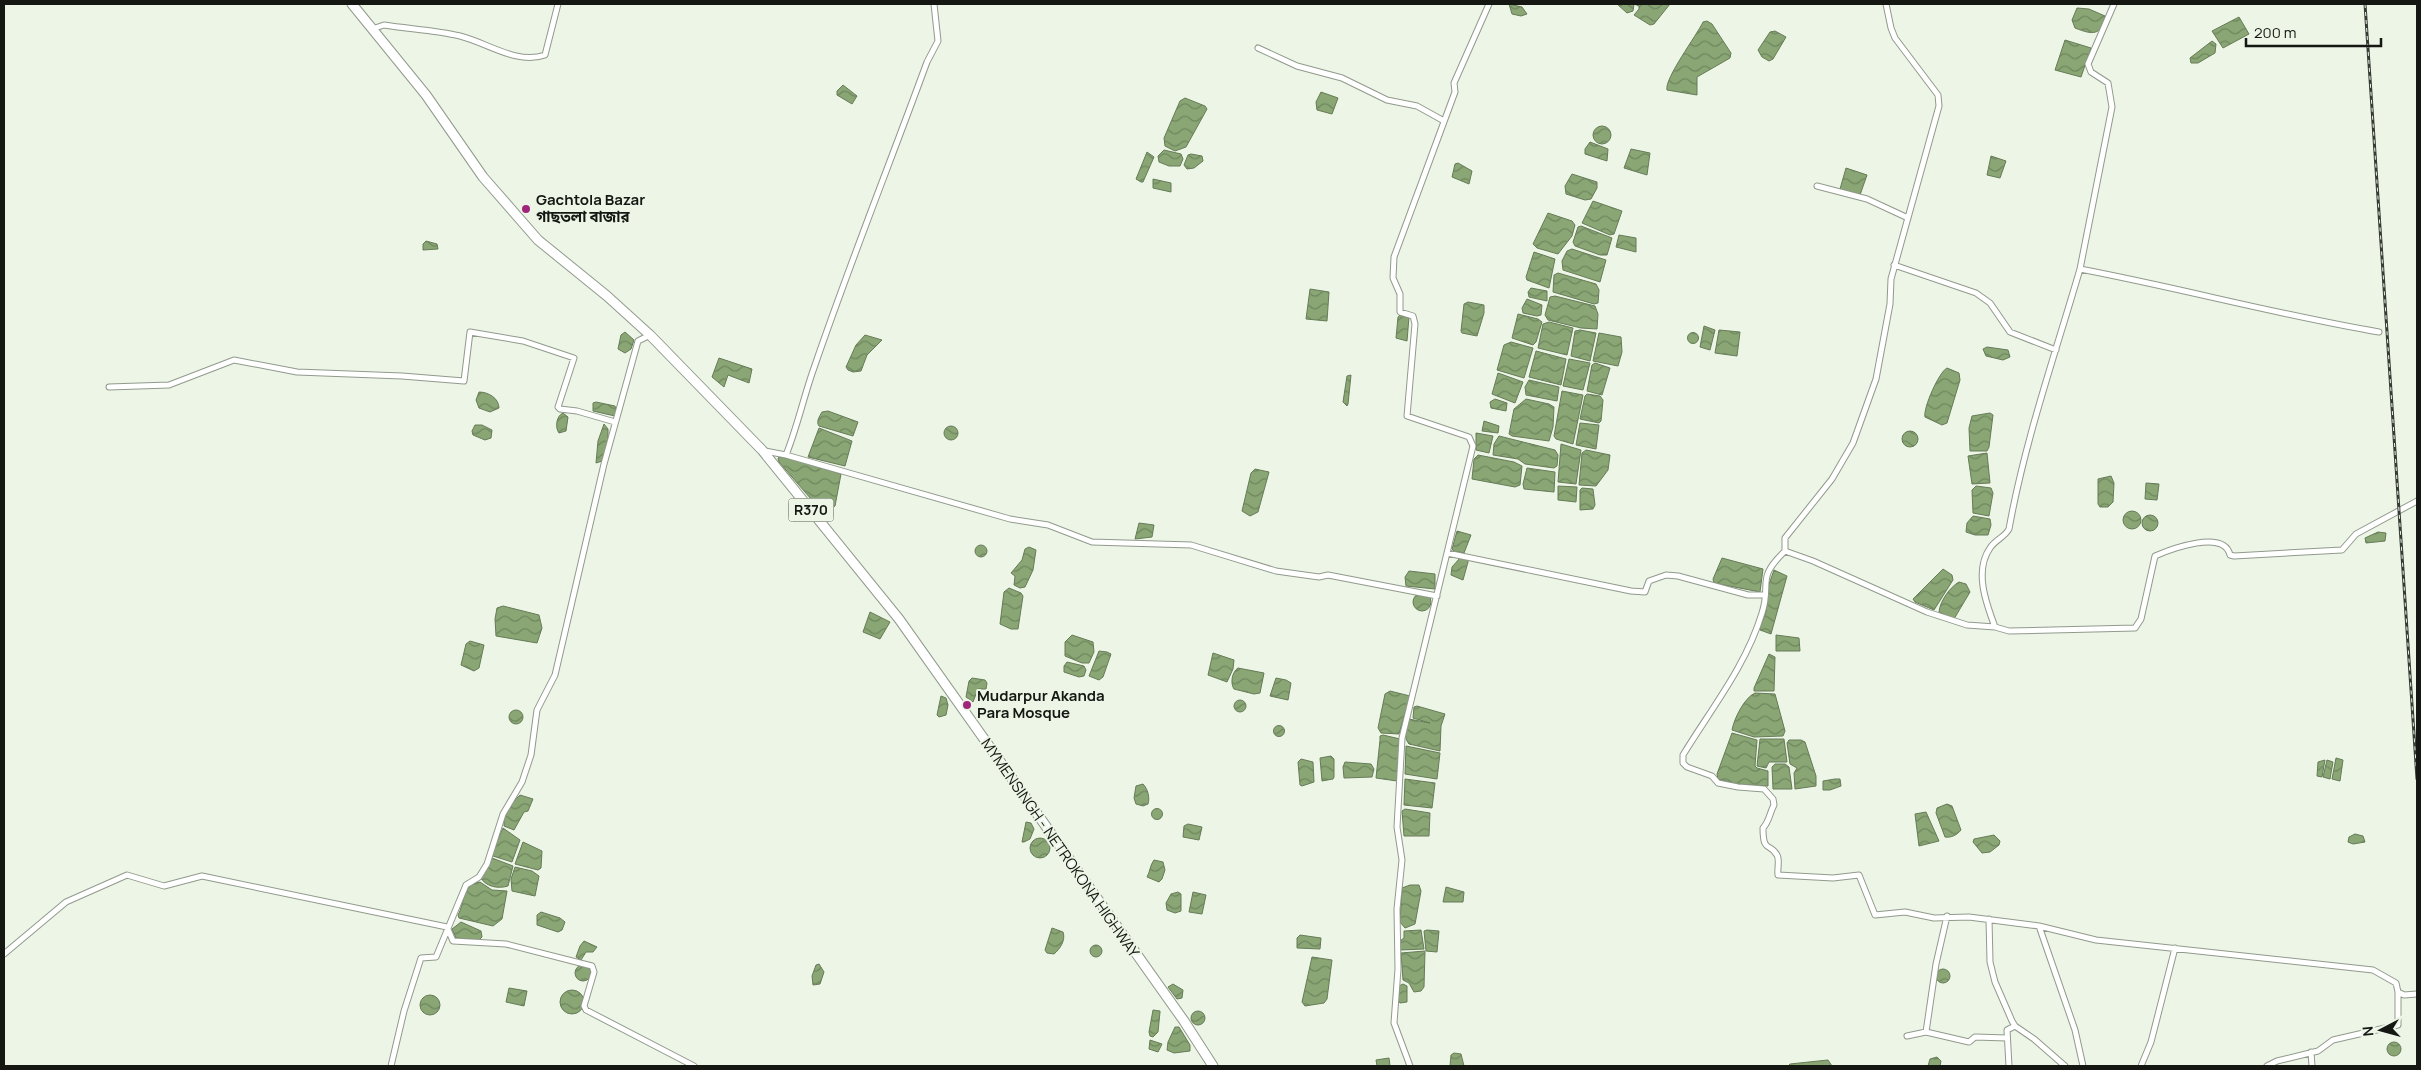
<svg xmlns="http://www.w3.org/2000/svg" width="2421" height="1070" font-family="Manrope,'Noto Sans Bengali',sans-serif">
  <defs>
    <pattern id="water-waves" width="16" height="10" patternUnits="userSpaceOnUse" patternTransform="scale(1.25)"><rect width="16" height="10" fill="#89a674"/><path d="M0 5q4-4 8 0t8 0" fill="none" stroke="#6f865e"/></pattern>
  </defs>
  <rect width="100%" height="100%" fill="#ecf5e6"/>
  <path fill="url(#water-waves)" stroke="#667b57" d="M1509,4L1522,7L1527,14L1521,16L1512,14Z
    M1617,4H1634L1633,11L1627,13Z
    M1634,4H1670L1654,24L1650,25L1634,15L1639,9V6Z
    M2077,8L2089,9L2105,16C2101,36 2093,35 2075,28L2072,20Z
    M2239,17L2249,34L2223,48L2212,31Z
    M1707,21L1712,24L1731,53L1730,58L1697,77V95L1667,90C1664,79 1697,35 1703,22Z
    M1775,31L1786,37L1773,59L1769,61L1762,57L1758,50L1770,32Z
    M2065,40L2091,48L2081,77L2055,70Z
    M2212,41L2216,44L2215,53L2198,63H2191L2190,58Z
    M843,85L857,96L852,104L837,95V91Z
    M1321,92L1338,98L1332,114L1317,110L1316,102Z
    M1185,98L1205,106L1207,109L1186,147L1175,151L1165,146L1164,138L1180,101Z
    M1593 135a9 9 0 1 1 18 0a9 9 0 1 1-18 0Z
    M1590,142L1608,149L1607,161L1585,154V149Z
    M1631,149L1650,153L1647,175L1624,168Z
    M1164,150L1181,154L1183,159L1180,166H1169L1159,162L1158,156Z
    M1147,152L1154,157L1143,182H1141L1136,179Z
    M1191,154L1202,156L1203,161L1194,168L1187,169L1184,165L1188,155Z
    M1991,156L2006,161L2000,178L1987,175Z
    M1458,163L1472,171L1469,184L1452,177L1455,164Z
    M1846,168L1867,175L1860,195L1840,189Z
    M1572,174L1597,182V188L1591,199L1585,200L1566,194L1565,186Z
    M1153,179L1171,183V192L1153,188Z
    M1593,201L1622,211L1614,234L1610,235L1582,223Z
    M1548,213L1572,221L1575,225L1572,236L1558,254L1537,248L1533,244Z
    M1581,226L1612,238L1607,255H1600L1575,246L1573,242L1578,227Z
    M1619,235L1636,238V252L1616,247Z
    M426,241L437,244L438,249L423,250V244Z
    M1572,249L1606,260L1600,282L1563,270L1562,261L1567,251Z
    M1534,252L1555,259L1549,288L1527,280L1526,277Z
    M1558,273L1596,284L1599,290L1598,303L1594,304L1553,292L1554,275Z
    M1531,288L1547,291V301L1529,297L1528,292Z
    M1310,289L1329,292L1327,321L1306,319Z
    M1555,296L1595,306L1598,314L1597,329L1581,328L1548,320L1545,315L1550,297Z
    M1527,299L1542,305L1541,315L1537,316L1523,313L1522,308Z
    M1468,302L1484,305V313L1477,336L1462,333L1461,331L1464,304Z
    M1518,314L1538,319L1542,322L1536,342L1533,345L1512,338Z
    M1400,315L1409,317L1407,341L1396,338L1398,317Z
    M1549,322L1573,328L1567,355L1538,348L1543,324Z
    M1704,326L1715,330L1710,350L1700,347Z
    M1580,330L1596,333L1590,361L1571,356L1575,331Z
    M1719,330L1740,332L1737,356L1715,353Z
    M625,332L634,340L631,349L625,353L618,349L621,335Z
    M1687.5 338a5.5 5.5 0 1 1 11 0a5.5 5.5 0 1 1-11 0Z
    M1599,333L1621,337L1622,352L1618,366L1593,361Z
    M865,335L882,340L867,355L861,371L853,372L848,370L846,367L856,345Z
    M1511,342L1533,348L1524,378L1497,370L1504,345Z
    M1987,347L2008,350L2010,357L2003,360L1986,356L1983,349Z
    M1536,351L1566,359L1561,385L1529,377Z
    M719,358L752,369L749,383L728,375L724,387L712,377Z
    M1569,359L1590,363L1583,390L1563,386Z
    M1595,363L1610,368L1602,395L1587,391L1592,365Z
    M1947,368L1959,373L1960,380L1947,423L1942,425L1925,417C1923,408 1939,372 1947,368Z
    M1498,373L1523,382L1515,403L1492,394Z
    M1351,375L1348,404L1347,406L1343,402L1347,376Z
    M1529,380L1559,387L1557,401L1526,395L1525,387Z
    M1562,391L1583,395L1573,444L1556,439L1554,436Z
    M479,392C488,392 499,398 499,408L490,412L479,408L476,400Z
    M1587,394L1600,396L1603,400L1601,421L1599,423L1580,419L1585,396Z
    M1495,399L1507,403L1506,411L1491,408L1490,402Z
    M1526,399L1549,404L1554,407L1553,427L1549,441L1512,436L1509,434L1514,409Z
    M596,402L615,406L616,410L615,416L593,411V403Z
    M828,411L858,422L853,436L819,426C816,422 819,417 822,412Z
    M563,413L568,417L566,431L559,433C555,428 556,416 563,413Z
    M1990,413L1993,415L1989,447L1987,451H1970L1969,428L1972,416Z
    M1484,421L1499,426L1498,433L1482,431Z
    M1580,423L1599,425L1596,449L1576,445Z
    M604,424L608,429V445L602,461L596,463L598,441Z
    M475,425H482L492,430L491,438L485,440L473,435L472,431Z
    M944 433a7 7 0 1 1 14 0a7 7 0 1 1-14 0Z
    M819,428L852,441L845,466L808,457Z
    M1902 439a8 8 0 1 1 16 0a8 8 0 1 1-16 0Z
    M1476,433L1493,436L1489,453L1476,450Z
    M1499,436L1555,450L1558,455L1557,466L1554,468L1525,464L1518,459L1493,455L1494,444Z
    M1561,444L1581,450L1576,484L1558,482Z
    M1586,450L1610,455L1608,470L1596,486L1579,485L1582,453Z
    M1987,453L1990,483L1972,484L1968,456Z
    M1478,455L1514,462L1522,466L1520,485L1515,487L1472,479L1474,459Z
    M780,457L794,459L841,474L835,506L824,514L779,462L778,458Z
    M1527,468L1555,472L1554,492L1524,489L1523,484Z
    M1255,469L1269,472L1258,512L1250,516L1242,511L1251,473Z
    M2111,476L2114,483L2113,502L2108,507H2100L2098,504V479Z
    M2146,483L2159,484L2157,500L2145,499Z
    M1558,486L1577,487L1576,502L1558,500Z
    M1976,486L1991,488L1993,493L1989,516L1973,513L1972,490Z
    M1582,488L1593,489L1595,505L1593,509L1580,510V490Z
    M2123 520a9 9 0 1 1 18 0a9 9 0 1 1-18 0Z
    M2142 523a8 8 0 1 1 16 0a8 8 0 1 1-16 0Z
    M1973,516L1990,519L1991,525L1988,535H1975L1966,532L1967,523Z
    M1139,523L1154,525L1152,537L1135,539Z
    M1457,531L1471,535L1464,553L1454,551L1452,549Z
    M2378,532L2386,533L2385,541L2366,543L2365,538Z
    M975 551a6 6 0 1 1 12 0a6 6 0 1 1-12 0Z
    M1029,547L1036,550L1033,570L1025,587L1020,588L1014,585L1015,576L1011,573L1022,560L1025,549Z
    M1460,558L1468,559V562L1463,580L1451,575L1452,567Z
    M1722,558L1763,569L1760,592L1714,583L1713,579Z
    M1943,569L1952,575L1953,580L1934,610L1915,602L1913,599Z
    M1774,570L1787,576L1771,634L1760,630V627L1766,612L1767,590Z
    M1409,571L1435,574V589L1406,586L1405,577Z
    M1959,582L1966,584L1970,592L1954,619L1939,612C1940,601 1950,587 1959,582Z
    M1009,588L1021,593L1023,596L1018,629H1011L1000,624L1004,592Z
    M1413 602a9 9 0 1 1 18 0a9 9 0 1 1-18 0Z
    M503,606L539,615L542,628L537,643L496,636L495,619L497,608Z
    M870,612L890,622L880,639L863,632Z
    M1072,635L1093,642L1094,652L1089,663H1082L1065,656V642Z
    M1776,635L1799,638L1800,651H1776Z
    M470,641L484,645L479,668L474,671L461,665L466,644Z
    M1099,651L1107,652L1111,654L1103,677L1099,680L1089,676Z
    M1213,653L1234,660L1233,669L1227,682L1208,675Z
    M1769,654L1775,657L1774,691H1754V688Z
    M1067,662L1084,666L1086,670L1084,676L1079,677L1064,672V666Z
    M1238,668L1264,673L1260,693L1254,694L1234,689C1230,683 1232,672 1238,668Z
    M972,678L985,680L987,683L986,689H978L973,702L966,697L969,681Z
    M1276,678L1286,680L1291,683L1288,700L1270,696Z
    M1390,691L1410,696L1399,734L1381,733L1378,728L1385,694Z
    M1755,693L1775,694L1785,731L1783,736L1754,737L1732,730C1734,719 1744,698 1755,693Z
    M941,696L946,698L948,705L946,715L939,717L937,715Z
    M1234 706a6 6 0 1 1 12 0a6 6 0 1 1-12 0Z
    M1417,706L1445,714L1441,726L1440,751L1409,744C1403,737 1406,728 1409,719L1430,723L1413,718L1414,707Z
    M509 717a7 7 0 1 1 14 0a7 7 0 1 1-14 0Z
    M1273.5 731a5.5 5.5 0 1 1 11 0a5.5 5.5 0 1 1-11 0Z
    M1732,733L1757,740L1755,766L1757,768L1768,771V786L1736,784L1718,779L1717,774Z
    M1383,735L1400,739L1397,781L1376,778L1380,740V736Z
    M1760,739H1784L1787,762H1769L1766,768L1757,766Z
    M1789,740H1801L1805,742L1816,776V786L1795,789L1794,773L1797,768L1790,764L1787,743Z
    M1406,746L1440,753L1437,779L1405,774Z
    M1331,756L1334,759V777L1333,779L1322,781L1320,758Z
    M2336,758L2343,760L2340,781L2332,779Z
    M1301,759L1313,762L1314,782L1302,786L1300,785L1298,762Z
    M2325,760L2322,777L2317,776L2318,762Z
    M2327,760L2333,762L2330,779L2323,777Z
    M1345,762L1371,764L1374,769L1372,777L1344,778L1343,767Z
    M1775,764H1785L1789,767L1792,789H1773L1772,767Z
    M1405,779L1435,783L1432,808L1404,805Z
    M1835,779H1840L1841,786L1830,790H1823V781Z
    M1143,784C1148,789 1150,798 1148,804L1143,806L1136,804L1134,798L1136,786Z
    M520,795L533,799L528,811L524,812L514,830L504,826C503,813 511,804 520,795Z
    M1947,804L1952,806L1961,830C1957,835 1951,838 1945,837L1936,813L1937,808Z
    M1151.5 814a5.5 5.5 0 1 1 11 0a5.5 5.5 0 1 1-11 0Z
    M1405,809L1430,813L1429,836H1404L1402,811Z
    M1926,812L1939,841L1919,846L1915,814Z
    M1026,822L1031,823L1034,829L1030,839L1024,842H1022Z
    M1188,824L1202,827L1199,840L1183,837L1184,826Z
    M503,828L520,840L512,862L493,856L492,853Z
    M2355,834L2363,836L2365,842L2353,844L2348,842L2349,837Z
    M1994,835L2000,841L1999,845L1990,852L1982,853L1973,842L1974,839Z
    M1030 848a10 10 0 1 1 20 0a10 10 0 1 1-20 0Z
    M523,842L542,851L541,868L538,870L515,864Z
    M492,858L513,866L508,886C498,889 486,887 480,877Z
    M1154,860L1163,862L1165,870L1162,879L1159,882L1147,877C1150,872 1150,865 1154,860Z
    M515,867L532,871L539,876L535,896L512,891L511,879Z
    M480,882L492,890L507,891L502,919L493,926L459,918L458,915C465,903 461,885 480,882Z
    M1410,885H1419L1421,891L1415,924L1405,928L1400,922L1402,888Z
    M1446,887L1464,892L1463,902H1443Z
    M1178,892L1181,894V911L1175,913L1167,910L1166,903L1171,894Z
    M1193,892L1206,895L1202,914L1189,912Z
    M541,912L560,918L565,922L562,930L558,932L537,925V915Z
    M461,922L481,931L482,937L479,940L456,938L452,929Z
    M1052,928L1063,932C1066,940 1060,949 1054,954L1047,953L1045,950Z
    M1421,930L1424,949L1400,950V941L1404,938V931Z
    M1427,930L1439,931L1437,952L1426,951L1424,931Z
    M1300,935L1321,938L1320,949L1297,948V938Z
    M584,941L597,947L593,952H586L581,960L576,957L580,946Z
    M1090 951a6 6 0 1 1 12 0a6 6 0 1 1-12 0Z
    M1425,951L1424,987L1421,991L1414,992L1409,983L1403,980L1401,953Z
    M1312,957L1332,960L1327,999L1324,1003L1305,1006L1302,1002Z
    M819,964L824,972L820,984L813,985L812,976L816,965Z
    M575 973a8 8 0 1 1 16 0a8 8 0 1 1-16 0Z
    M1936 976a7 7 0 1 1 14 0a7 7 0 1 1-14 0Z
    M1173,984L1183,990L1182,998L1177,999L1168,987Z
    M1403,984L1407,986V1002L1400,1003L1398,1000L1399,986Z
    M509,988L527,991L524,1006L506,1002Z
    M560 1002a12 12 0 1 1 24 0a12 12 0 1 1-24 0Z
    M420 1005a10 10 0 1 1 20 0a10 10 0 1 1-20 0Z
    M1153,1010L1160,1011V1012L1158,1032L1153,1037L1150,1036L1149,1032Z
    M1191 1018a7 7 0 1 1 14 0a7 7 0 1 1-14 0Z
    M1175,1027H1179L1190,1045V1051L1174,1053L1167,1050L1168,1042Z
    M1150,1040L1162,1044L1158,1052L1149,1049Z
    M2387 1049a7 7 0 1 1 14 0a7 7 0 1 1-14 0Z
    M1454,1053L1461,1054L1464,1066H1450L1451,1055Z
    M1937,1057L1941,1061L1940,1066H1928L1930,1059Z
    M1389,1058L1390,1066H1377L1376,1060Z
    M1828,1060L1832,1066H1788L1790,1064Z"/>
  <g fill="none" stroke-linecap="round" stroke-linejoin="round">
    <defs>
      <path id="street" d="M1886,4L1891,28L1895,38L1938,95L1939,106L1891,279L1890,304L1876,379L1853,443L1832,479L1785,538V551C1755,580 1772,582 1762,613C1746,666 1711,709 1683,755V763L1687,767L1712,776L1718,783L1738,787L1764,789L1773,799L1774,805C1770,812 1769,822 1763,828C1763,854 1770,842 1777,855C1780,860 1777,869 1778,875L1833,878L1859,875L1875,915L1905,912L1934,918L1969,917L2039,926L2096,940L2373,970L2396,983L2398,992L2404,995L2417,994
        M372,29L384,25C409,29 436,30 460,36C488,43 517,65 545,55L558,4
        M1258,48L1297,66L1342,78L1387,100L1417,106L1444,121
        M1817,186L1867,199L1908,218
        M1894,265L1976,293L1990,303L2010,332L2056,350
        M2080,269L2112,107L2108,83L2091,72L2088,64L2114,4
        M109,387L169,385L234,360L297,372L402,376L464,381L470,332L523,341L574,358L558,407L560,409L577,411L615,422
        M765,451L786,455L1010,519L1048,525L1092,542L1191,545L1276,571L1319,577L1328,575L1437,596
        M786,455C798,425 804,395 815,365C850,263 890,163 927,62L938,41L934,4
        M1785,551L1813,561L1927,612L1967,625L1995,627L2009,631L2135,628L2141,619L2155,556C2171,549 2224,529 2230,555L2234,556L2342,550L2356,534L2417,501
        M1447,553L1631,591L1645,592L1649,581L1666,575L1678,576L1748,595H1764
        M1995,627C1986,603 1974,571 1990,548C1995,540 2005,537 2009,529C2025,440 2055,355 2080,269C2180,288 2279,315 2379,332
        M1989,919L1990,962L1995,982L2012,1021L2015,1026L2034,1039L2065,1066
        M2039,926L2075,1030L2083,1066
        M4,954L66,902L127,875L164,886L202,876L447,927L453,941L506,944L592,966L594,972L584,1006L586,1010L694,1066
        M1926,1032L1936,964L1947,916
        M1907,1036L1926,1032L1969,1042L1975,1037L2007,1038
        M2311,1052L2312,1066
        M391,1066L404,1011L421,958L436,957L466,885L479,877L487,864L503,814L522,782L531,755L537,710L555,675L604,464L638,341L650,335
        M1410,1066L1394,1023L1398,969L1397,909L1402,860L1397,827L1402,738L1473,446L1469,437L1407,416L1415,324L1413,316L1400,312V294L1393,278L1394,257L1455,92L1454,83L1489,4
        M2009,1066L2007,1030L2015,1026
        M2141,1066L2151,1042L2175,948
        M2267,1066L2277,1061L2318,1051L2333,1040L2398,1025V992"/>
      <path id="primary" d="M352,4L426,95L483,177L538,240L607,296L650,335L762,450L899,619L1184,1021L1213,1066"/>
    </defs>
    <use href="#street" stroke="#919a8c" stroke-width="7"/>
    <use href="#primary" stroke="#919a8c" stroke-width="11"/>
    <use href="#street" stroke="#fff" stroke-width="5"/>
    <use href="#primary" stroke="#fff" stroke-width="9"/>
    <defs>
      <path id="rail" d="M2365,4L2417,779"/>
    </defs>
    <use href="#rail" stroke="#363a34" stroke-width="3"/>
    <use href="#rail" stroke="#ecf5e6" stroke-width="1" stroke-dasharray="4" stroke-linecap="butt"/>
  </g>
  <g fill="#a0267c" stroke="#ecf5e6" stroke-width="2">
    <circle cx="526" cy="209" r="5"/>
    <circle cx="967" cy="705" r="5"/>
  </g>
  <g text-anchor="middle" stroke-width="4" stroke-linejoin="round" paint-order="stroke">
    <rect fill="#ecf5e6" stroke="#555a52" stroke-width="1" x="788.5" y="498.5" width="45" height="23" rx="4"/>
    <g font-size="14" font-weight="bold" fill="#141712">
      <text x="811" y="515">R370</text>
    </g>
    <g font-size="15" font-weight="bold" fill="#141712" stroke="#ecf5e6" text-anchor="start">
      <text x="536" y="205">Gachtola Bazar<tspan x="536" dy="17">গাছতলা বাজার</tspan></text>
      <text x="977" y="701">Mudarpur Akanda<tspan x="977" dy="17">Para Mosque</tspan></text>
    </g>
    <g font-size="15" fill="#141712" stroke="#ecf5e6">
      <text transform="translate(1060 848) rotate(55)" y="5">MYMENSINGH - NETROKONA HIGHWAY</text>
    </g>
  </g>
  <rect width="2421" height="1070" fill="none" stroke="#141712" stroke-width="10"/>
  <g transform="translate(2381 1030) rotate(264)" stroke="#ecf5e6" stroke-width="4" paint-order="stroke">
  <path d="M0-4L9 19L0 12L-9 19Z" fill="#141712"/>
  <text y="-8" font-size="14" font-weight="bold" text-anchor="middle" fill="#141712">N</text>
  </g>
  <path d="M2246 38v8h135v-8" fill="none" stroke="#141712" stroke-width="2.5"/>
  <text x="2254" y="38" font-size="15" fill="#141712" stroke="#ecf5e6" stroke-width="4" paint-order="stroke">200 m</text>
</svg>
